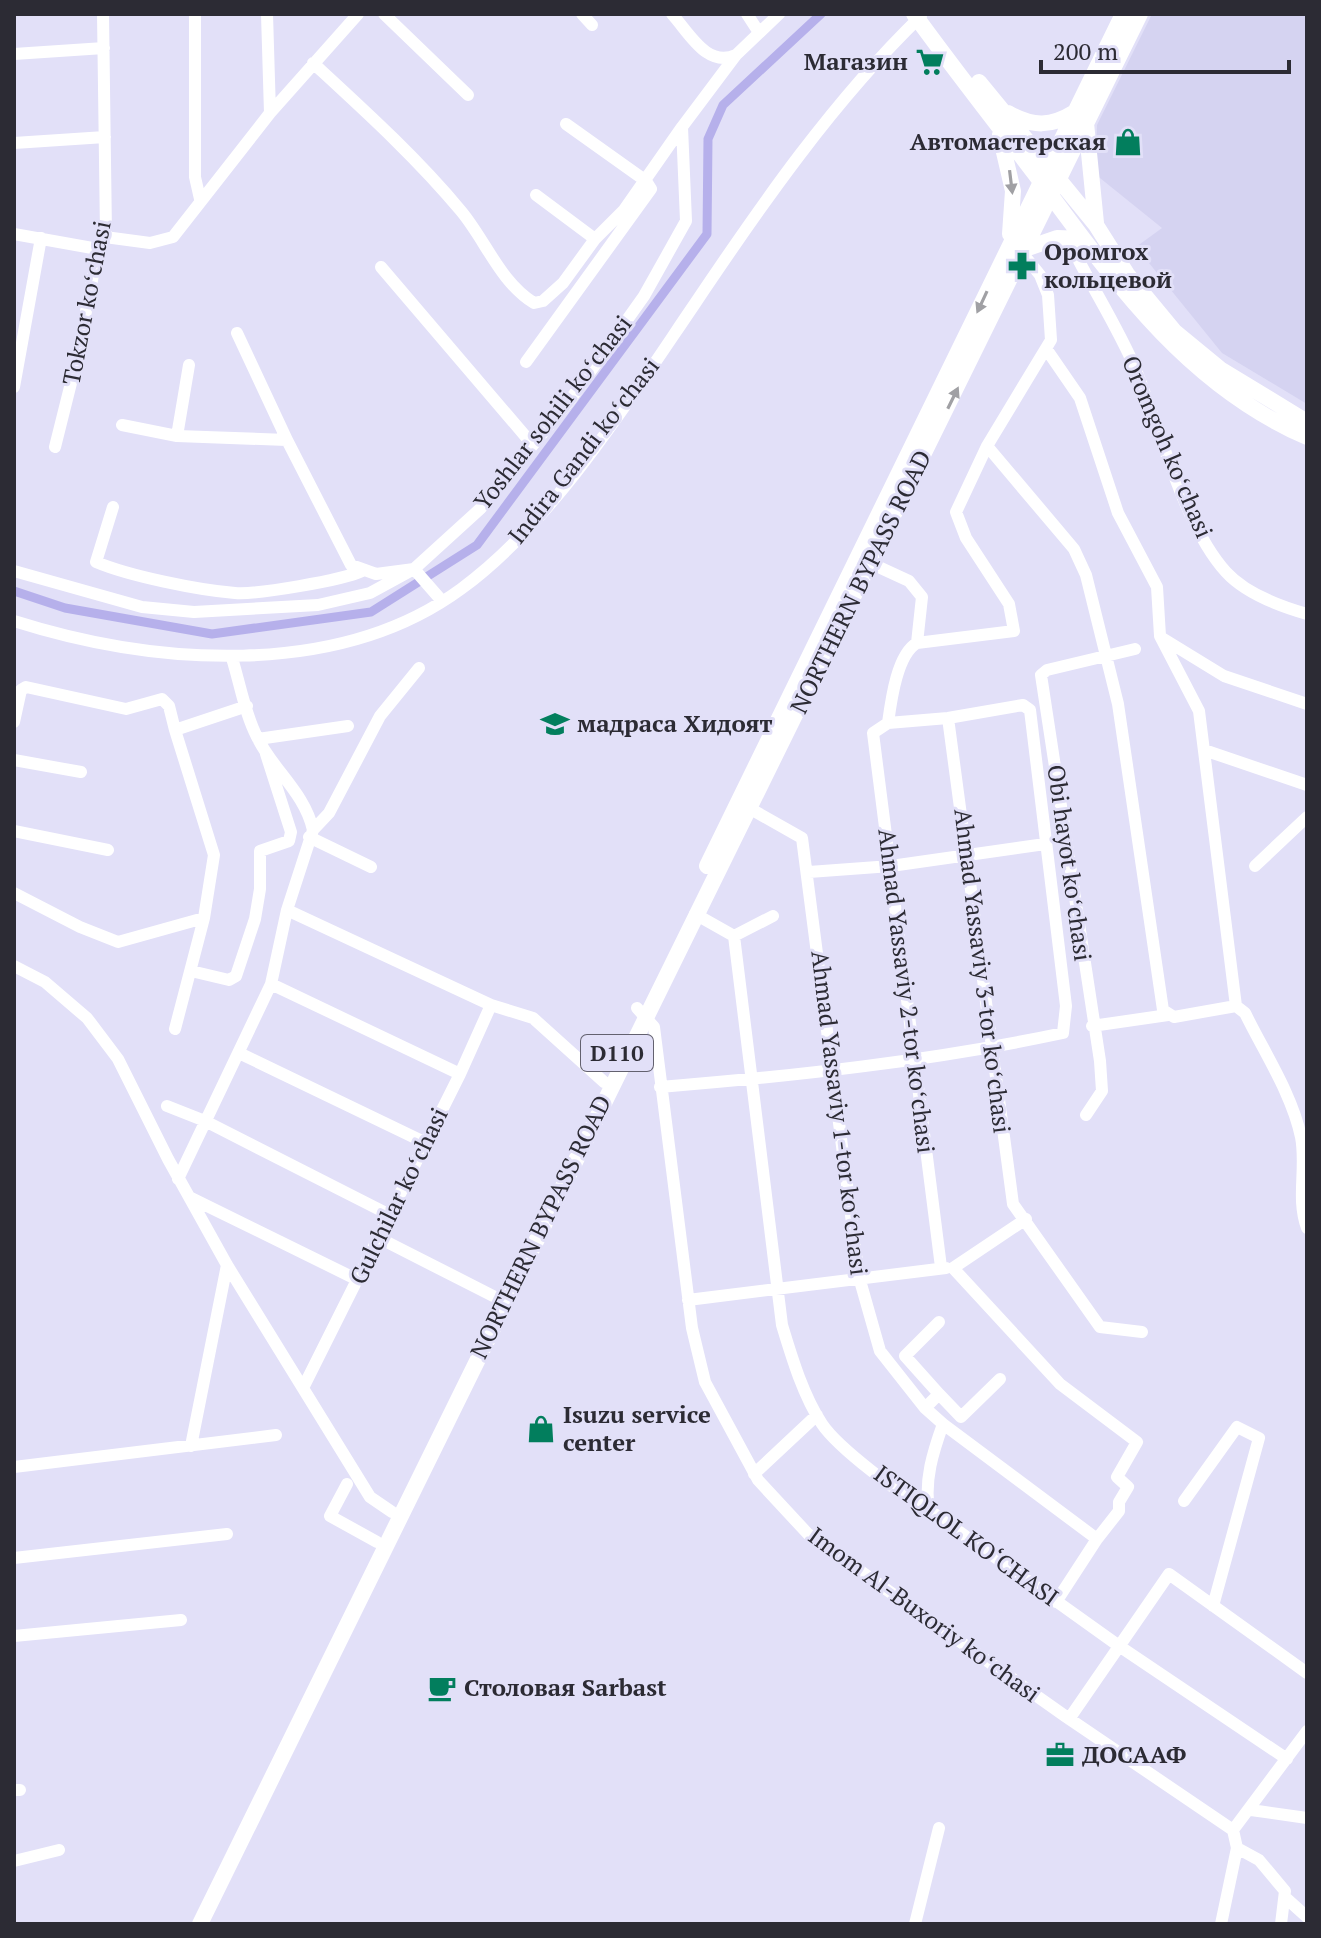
<svg xmlns="http://www.w3.org/2000/svg" width="1321" height="1938" font-family="'PT Serif',serif">
  <rect width="100%" height="100%" fill="#e2e0f8"/>
  <path fill="#d5d3f1" d="M1152,14H1307V404L1222,353L1136,247L1162,228L1095,174L1097,125Z"/>
  <g fill="none" stroke-linecap="round" stroke-linejoin="round">
    <path stroke="#b6b0eb" stroke-width="9" d="M14,591L65,608L212,634L371,612L477,545L707,234L708,139L723,105L821,14"/>
    <path stroke="#fff" stroke-width="12" d="M195,14V177L200,199
      M267,14L270,113
      M384,14L468,95
      M582,14L592,25
      M672,14C690,34 707,68 736,55
      M747,14L758,31
      M14,54L104,48
      M313,63C364,110 417,158 461,211C486,241 500,282 534,303L543,301L563,283L595,239L624,210L682,127
      M14,143L105,137
      M536,195L595,239
      M14,234L98,249
      M105,237L150,243L173,237L270,113L358,14
      M1082,239L1076,245L1079,261C1098,297 1120,332 1136,370C1160,429 1184,526 1226,572C1246,594 1279,606 1307,614
      M381,267L532,444
      M237,333L287,440
      M1047,350L1080,398L1118,513L1157,587L1160,636L1199,711L1236,1006
      M526,362L651,189L646,181L566,124
      M189,365L177,436L287,440L351,565L376,574L414,569L442,601
      M14,387L41,238
      M122,425L177,436
      M987,446L1074,549L1086,575L1118,704L1163,1010L1174,1017L1236,1006L1245,1013C1264,1052 1292,1094 1301,1137C1307,1168 1296,1198 1307,1228
      M55,447L76,363L98,249L106,234L103,14
      M113,507L96,562C129,576 198,590 235,593C256,595 343,580 362,571
      M14,571L142,607L194,612L318,605L370,593L414,569L481,508L570,400L644,296L686,221L682,127L736,55L779,14
      M14,621C153,665 337,680 461,589C553,522 630,399 694,305C761,205 834,100 921,16
      M1162,638L1224,676L1307,704
      M917,643L1014,631L1009,604L966,538L956,512L987,446L1051,340L1048,295L1040,275L1023,254
      M948,718L1013,1204L1100,1327L1142,1332
      M14,722L21,690L26,687L126,709L162,699L169,706L175,730
      M888,723L873,733L941,1267
      M258,739L348,726
      M1204,750L1307,785
      M14,760L81,772
      M749,808L802,838L859,1277L880,1351L925,1408L943,1424L1097,1539L1056,1602
      M313,830L329,813L380,716L419,668
      M14,831L108,850
      M309,837L371,867
      M1255,866L1307,817
      M809,872L891,866L1045,844
      M14,893L80,927L118,942L204,918
      M287,910L491,1005L533,1018L604,1082
      M695,914L734,936L782,1325C792,1358 803,1395 822,1424C838,1448 903,1497 929,1510L1119,1646L1287,1759
      M734,936L773,916
      M14,966L45,982L87,1018L118,1059L168,1159L227,1265L370,1497L392,1512
      M191,971L229,980L236,976L255,919L260,889V851L289,841L291,832L266,754
      M271,984L460,1074
      M637,1008L654,1027L692,1328L705,1382L758,1480L808,1534L1065,1716L1233,1830
      M1092,1026L1168,1015
      M175,1029L204,918L214,855L175,730L247,706
      M239,1053L426,1143
      M660,1087C795,1076 931,1061 1063,1033L1066,1006L1030,710L1023,705L948,718L888,723C891,701 897,654 917,643L922,597L909,581L870,563
      M167,1106L205,1121L390,1215
      M1086,1115L1102,1091L1100,1061L1041,675L1047,670L1135,649
      M178,1179L271,984L287,910L313,830C305,793 273,770 257,737C245,714 240,684 232,658
      M191,1198L358,1280
      M1026,1219L953,1268L1060,1384L1137,1442L1117,1477L1128,1487L1119,1502V1511L1097,1539
      M379,1238L497,1298
      M688,1300L946,1268
      M304,1386L460,1074L491,1005
      M939,1394L961,1417L1000,1379
      M925,1408L939,1394L905,1356L939,1322
      M191,1446L227,1265
      M14,1467L276,1435
      M754,1474L817,1415
      M347,1484L330,1516L377,1542
      M1184,1501L1237,1427L1259,1438L1213,1606
      M929,1510C924,1480 933,1452 943,1424
      M14,1558L227,1534
      M14,1636L181,1620
      M1069,1719L1169,1574L1307,1673
      M14,1790H20
      M1251,1810L1307,1818
      M1233,1830L1307,1731
      M1233,1830L1237,1848L1259,1860L1285,1891L1281,1924
      M14,1861L59,1850
      M1287,1899L1307,1917
      M915,1924L939,1828
      M1221,1924L1237,1848"/>
    <path stroke="#fff" stroke-width="16" d="M914,14C953,68 995,121 1035,174C1112,278 1185,384 1307,437
      M979,82L1096,225L1127,274L1175,332L1220,369L1307,422
      M1008,113C1033,127 1051,127 1075,112
      M1086,123L1096,223
      M1000,135L1013,191L1010,234
      M1025,249L1057,238L1082,239
      M707,866L1123,14
      M200,1924L1140,14"/>
  </g>
  <defs><path id="oneway-solid" d="M-6-.8H1V-3.2L6.5 0L1 3.2V.8H-6Z" transform="scale(2)"/></defs>
  <g fill="#a0a0a4">
    <use href="#oneway-solid" transform="translate(1011 182) rotate(83)"/>
    <use href="#oneway-solid" transform="translate(982 302) rotate(115)"/>
    <use href="#oneway-solid" transform="translate(953 398) rotate(-64)"/>
  </g>
  <defs>
    <symbol id="supermarket-bare" viewBox="-9 -9 18 18"><path d="M-6-5.5h2.5l.6 2H6L4.5 2H-2.5L-4.4-4H-6ZM-1.5 3.2a1.3 1.3 0 1 0 .1 0ZM3 3.2a1.3 1.3 0 1 0 .1 0Z" fill="#027e5d" stroke="#e2e0f8" stroke-width="2.5" paint-order="stroke"/></symbol>
    <symbol id="shop-bare" viewBox="-9 -9 18 18"><path d="M-5-2.5h2.3a2.7 3.5 0 0 1 5.4 0H5L5.5 6h-11ZM-1.5-2.5h3a1.5 2.3 0 0 0-3 0Z" fill="#027e5d" stroke="#e2e0f8" stroke-width="2.5" paint-order="stroke"/></symbol>
    <symbol id="pharmacy-bare" viewBox="-9 -9 18 18"><path d="M-2-6h4v4h4v4h-4v4h-4v-4h-4v-4h4Z" fill="#027e5d" stroke="#e2e0f8" stroke-width="2.5" paint-order="stroke"/></symbol>
    <symbol id="university-bare" viewBox="-9 -9 18 18"><path d="M0-5L7-2L0 1L-7-2ZM-4 1L0 2.5L4 1V4Q0 6-4 4Z" fill="#027e5d" stroke="#e2e0f8" stroke-width="2.5" paint-order="stroke"/></symbol>
    <symbol id="cafe-bare" viewBox="-9 -9 18 18"><path d="M-5.5-4.5H6V0H3Q3 3.5 0 3.5H-2.5Q-5.5 3.5-5.5 0ZM3-3.2v2h1.7v-2ZM-6 4.5H4V6H-6Z" fill="#027e5d" stroke="#e2e0f8" stroke-width="2.5" paint-order="stroke"/></symbol>
    <symbol id="office-bare" viewBox="-9 -9 18 18"><path d="M-6-3h4V-5.5h4V-3h4V5H-6ZM-1-4.5V-3h2v-1.5ZM-6 0V1H6V0Z" fill="#027e5d" stroke="#e2e0f8" stroke-width="2.5" paint-order="stroke"/></symbol>
  </defs>
  <g fill-rule="evenodd">
    <use href="#supermarket-bare" x="910" y="42" width="40" height="40"/>
    <use href="#shop-bare" x="1108" y="122" width="40" height="40"/>
    <use href="#pharmacy-bare" x="1002" y="246" width="40" height="40"/>
    <use href="#university-bare" x="535" y="704" width="40" height="40"/>
    <use href="#shop-bare" x="521" y="1409" width="40" height="40"/>
    <use href="#cafe-bare" x="422" y="1668" width="40" height="40"/>
    <use href="#office-bare" x="1040" y="1735" width="40" height="40"/>
  </g>
  <g text-anchor="middle" stroke-width="6" stroke-linejoin="round" paint-order="stroke">
    <rect fill="#e2e0f8" stroke="#63616f" stroke-width="2" x="581" y="1035" width="72" height="36" rx="6"/>
    <g font-size="22" font-weight="bold" fill="#2c2b34">
      <text x="617" y="1061">D110</text>
    </g>
    <g font-size="24" font-weight="bold" fill="#2c2b34" stroke="#e2e0f8" text-anchor="start">
      <text x="908" y="70" text-anchor="end">Магазин</text>
      <text x="1106" y="150" text-anchor="end">Автомастерская</text>
      <text x="1044" y="260">Оромгох<tspan x="1044" dy="28">кольцевой</tspan></text>
      <text x="577" y="732">мадраса Хидоят</text>
      <text x="563" y="1423">Isuzu service<tspan x="563" dy="28">center</tspan></text>
      <text x="464" y="1696">Столовая Sarbast</text>
      <text x="1082" y="1763">ДОСААФ</text>
    </g>
    <g font-size="24" fill="#2c2b34" stroke="#e2e0f8">
      <text transform="translate(87 303) rotate(-79)" y="8">Tokzor koʻchasi</text>
      <text transform="translate(553 413) rotate(-52)" y="8">Yoshlar sohili koʻchasi</text>
      <text transform="translate(1167 447) rotate(67)" y="8">Oromgoh koʻchasi</text>
      <text transform="translate(584 451) rotate(-52)" y="8">Indira Gandi koʻchasi</text>
      <text transform="translate(861 582) rotate(-64)" y="8">NORTHERN BYPASS ROAD</text>
      <text transform="translate(1069 863) rotate(82)" y="8">Obi hayot koʻchasi</text>
      <text transform="translate(982 971) rotate(83)" y="8">Ahmad Yassaviy 3-tor koʻchasi</text>
      <text transform="translate(906 991) rotate(83)" y="8">Ahmad Yassaviy 2-tor koʻchasi</text>
      <text transform="translate(839 1113) rotate(83)" y="8">Ahmad Yassaviy 1-tor koʻchasi</text>
      <text transform="translate(399 1196) rotate(-64)" y="8">Gulchilar koʻchasi</text>
      <text transform="translate(541 1227) rotate(-64)" y="8">NORTHERN BYPASS ROAD</text>
      <text transform="translate(966 1536) rotate(36)" y="8">ISTIQLOL KO‘CHASI</text>
      <text transform="translate(924 1615) rotate(36)" y="8">Imom Al-Buxoriy koʻchasi</text>
    </g>
  </g>
  <rect width="1321" height="1938" fill="none" stroke="#2c2b34" stroke-width="32"/>
  <path d="M1041 60v12h248v-12" fill="none" stroke="#2c2b34" stroke-width="4"/>
  <text x="1053" y="60" font-size="24" fill="#2c2b34" stroke="#e2e0f8" stroke-width="6" paint-order="stroke">200 m</text>
</svg>
